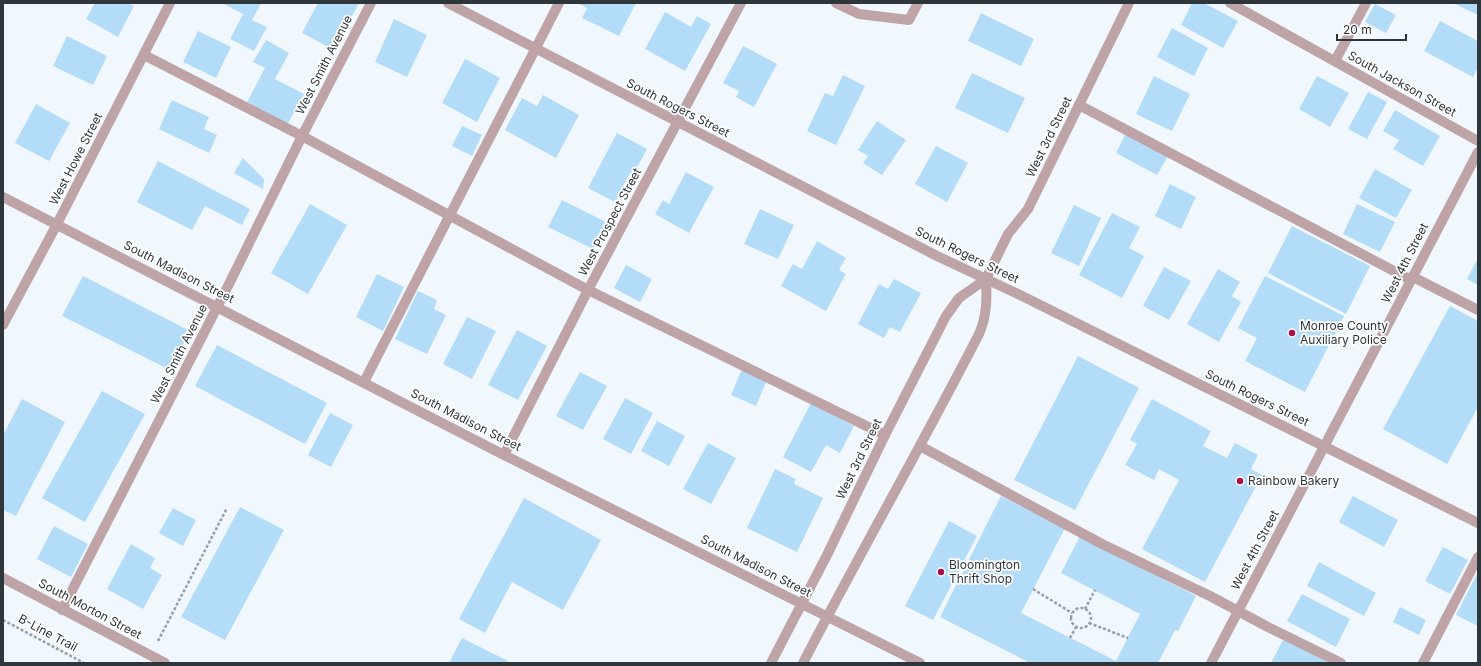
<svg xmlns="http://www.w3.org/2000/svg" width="1481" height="666" font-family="Inter,sans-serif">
  <rect width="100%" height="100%" fill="#f1f8fd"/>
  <path fill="#b3dcf9" d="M95,3H128L134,6L118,37L86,19Z
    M222,3H261L252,20L267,27L254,51L230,39L243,14Z
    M318,3H359L334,50L302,33Z
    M577,3H636L619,36L582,18L587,8Z
    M1192,3H1204L1238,21L1223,48L1181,25Z
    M1453,3H1478V15Z
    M1375,4L1396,15L1386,33L1365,22Z
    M665,12L691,27L697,16L711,24L685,71L645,49Z
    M981,13L1034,39L1021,66L968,41Z
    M394,19L427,35L407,77L375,62Z
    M1440,21L1478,41V68L1473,77L1424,51Z
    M1172,28L1208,48L1194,76L1157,57Z
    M198,31L231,47L216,78L183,62Z
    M67,36L107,56L93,85L53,66Z
    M266,40L289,53L275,79L304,94L287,125L247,102L265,68L253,62Z
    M743,46L777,64L754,107L736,97L739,91L723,83Z
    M465,59L500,78L477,122L442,103Z
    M972,73L1025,98L1008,133L955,108Z
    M843,75L865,86L836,145L807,131L825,93L833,96Z
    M1154,76L1190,94L1172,131L1136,114Z
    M1317,76L1349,93L1330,127L1299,109Z
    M1368,92L1387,102L1367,139L1348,129Z
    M543,95L579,115L556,158L505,130L522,98L537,106Z
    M172,100L209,117L204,129L217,135L209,153L159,129Z
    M36,104L70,123L49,161L15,143Z
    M1395,110L1440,136L1423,166L1393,149L1399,140L1383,131Z
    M877,121L906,140L882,175L863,163L868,156L858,150Z
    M462,126L482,135L472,156L452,146Z
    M617,133L647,149L633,175L630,173L615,202L588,188Z
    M1126,133L1168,156L1157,175L1116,153Z
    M936,146L968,163L947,202L915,184Z
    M243,158L264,179L263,189L234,173Z
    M158,161L250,209L242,225L205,206L192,230L137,202Z
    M1375,169L1412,190L1396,218L1359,198Z
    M686,172L714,187L689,233L655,214L663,200L669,204Z
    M1170,184L1196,197L1181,229L1155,216Z
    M562,200L606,222L593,249L548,227Z
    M310,204L347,225L308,294L271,273Z
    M1357,204L1395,222L1380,252L1343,234Z
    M1074,205L1101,218L1079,266L1051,253Z
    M760,209L794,225L778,259L744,244Z
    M1112,213L1140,227L1129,248L1144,256L1122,298L1079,275Z
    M1292,226L1370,266L1346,314L1268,273Z
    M817,241L846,258L839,270L846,274L826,311L781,286L793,264L802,269Z
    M1478,258V285L1467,279Z
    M626,265L652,279L640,302L614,288Z
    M1164,267L1191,281L1169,320L1143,306Z
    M1218,269L1240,282L1232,296L1241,302L1219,342L1187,324Z
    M377,274L404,287L383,331L356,317Z
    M83,276L190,331L170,370L62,316Z
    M1265,276L1344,316L1305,392L1245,361L1257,338L1238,328Z
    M894,279L921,293L900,332L890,327L884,338L858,324L879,284L888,289Z
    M418,291L437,300L434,309L446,315L427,354L395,339Z
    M1450,306L1478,321V407L1447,464L1383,429Z
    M467,317L496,331L472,379L443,364Z
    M517,330L547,346L518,400L488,385Z
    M217,345L327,403L305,444L195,386Z
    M1078,356L1139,388L1075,510L1014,480Z
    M742,369L767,380L756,406L731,395Z
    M580,372L607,386L583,430L556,416Z
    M102,391L145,414L85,522L42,498Z
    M625,398L653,413L631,454L603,439Z
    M22,399L65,422L16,516L3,510V435Z
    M1152,399L1211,431L1203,446L1227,458L1235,443L1258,455L1251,469L1262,475L1205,582L1142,549L1179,480L1159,469L1154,480L1125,465L1137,444L1130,440Z
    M811,403L854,426L840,453L826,445L811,472L783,457Z
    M330,413L353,425L331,467L308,455Z
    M657,421L685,436L669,466L641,451Z
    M708,443L736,458L711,504L683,489Z
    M775,469L796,479L794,484L823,498L797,552L747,528Z
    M1001,496L1065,528L1021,613L1116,661L1140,614L1061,573L1080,536L1196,596L1178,631L1175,630L1158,663H1030L940,617Z
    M1353,496L1398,520L1384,547L1339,522Z
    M524,498L601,540L563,610L512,582L485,633L459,619Z
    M240,507L284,530L225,640L181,617Z
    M173,508L196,520L183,546L159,533Z
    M949,521L977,536L933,620L905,606Z
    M54,526L88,544L71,577L37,559Z
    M131,544L155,558L150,568L162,575L143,609L107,589Z
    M1443,547L1468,560L1450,594L1425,581Z
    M1319,562L1376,593L1364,616L1307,586Z
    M1478,572V626L1456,615Z
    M1302,594L1350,619L1336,647L1287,621Z
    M1400,607L1426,620L1419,635L1393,622Z
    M462,638L508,661L507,663H449Z
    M1284,638L1329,663H1271Z"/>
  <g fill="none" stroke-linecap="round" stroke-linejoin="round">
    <path stroke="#989fa4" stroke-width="2.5" stroke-dasharray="3 2" stroke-linecap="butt" d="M1033,589L1072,613
      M1071 618a10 10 0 1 1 20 0a10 10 0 1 1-20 0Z
      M1085,609L1095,590
      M3,620L84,663
      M1089,623L1128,638
      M1070,638L1076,627
      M158,641L227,508"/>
    <path stroke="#bea3a7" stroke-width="10" d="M836,3L859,14L909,20L918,3
      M144,55L302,136L588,290L885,435
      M1335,61L1366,3
      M1079,105L1411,280
      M1413,277L1478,310
      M364,382L559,3
      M920,446L1102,544L1210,596L1266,626L1341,663
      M1423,663L1478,557"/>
    <path stroke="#bea3a7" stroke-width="10" d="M1230,3L1478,141
      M3,197L504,455L920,663
      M986,279L1008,234L1028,209L1129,3
      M3,325L57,224L170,3
      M504,455L588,290L741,3
      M3,578L165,663
      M62,610L229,284L302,136L371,3
      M1211,663L1478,152"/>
    <path stroke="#bea3a7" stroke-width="10" d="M448,3L937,256L1018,294L1478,523
      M771,663L827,555L885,435L946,316L959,298L986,279
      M803,663C860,553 922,445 979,334C987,316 987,298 986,279"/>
  </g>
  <g fill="#a61149" stroke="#fff" stroke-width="1.5">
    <circle cx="1292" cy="333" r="4"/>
    <circle cx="1240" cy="481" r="4"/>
    <circle cx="941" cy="572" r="4"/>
  </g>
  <g text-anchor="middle" stroke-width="3.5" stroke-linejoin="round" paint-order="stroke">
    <g font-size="12" fill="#2f363b" stroke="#fff">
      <text transform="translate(324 65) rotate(-63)" y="4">West Smith Avenue</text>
      <text transform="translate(1402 84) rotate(29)" y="4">South Jackson Street</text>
      <text transform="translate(678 108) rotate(27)" y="4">South Rogers Street</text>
      <text transform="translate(1049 137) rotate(-64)" y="4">West 3rd Street</text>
      <text transform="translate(76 159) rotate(-63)" y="4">West Howe Street</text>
      <text transform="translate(610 222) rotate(-62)" y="4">West Prospect Street</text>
      <text transform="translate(967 255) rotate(26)" y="4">South Rogers Street</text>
      <text transform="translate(1405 263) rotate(-63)" y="4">West 4th Street</text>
      <text transform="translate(179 272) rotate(27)" y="4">South Madison Street</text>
      <text transform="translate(179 354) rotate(-63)" y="4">West Smith Avenue</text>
      <text transform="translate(1257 398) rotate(26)" y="4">South Rogers Street</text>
      <text transform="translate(466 420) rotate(27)" y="4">South Madison Street</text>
      <text transform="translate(859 459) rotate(-64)" y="4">West 3rd Street</text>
      <text transform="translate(1255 550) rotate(-62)" y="4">West 4th Street</text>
      <text transform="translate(756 566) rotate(27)" y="4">South Madison Street</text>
      <text transform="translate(90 609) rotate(28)" y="4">South Morton Street</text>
      <text transform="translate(48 633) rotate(28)" y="4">B-Line Trail</text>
    </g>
    <g font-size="12" fill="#2f363b" stroke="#fff" text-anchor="start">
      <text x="1300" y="330">Monroe County<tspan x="1300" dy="14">Auxiliary Police</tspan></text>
      <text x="1248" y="485">Rainbow Bakery</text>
      <text x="949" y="569">Bloomington<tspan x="949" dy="14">Thrift Shop</tspan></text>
    </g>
  </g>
  <rect width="1481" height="666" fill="none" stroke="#2f363b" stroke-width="8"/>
  <path d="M1337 34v6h69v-6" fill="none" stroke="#2f363b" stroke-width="2"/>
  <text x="1343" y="34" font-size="12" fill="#2f363b" stroke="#ffffff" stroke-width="3" paint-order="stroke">20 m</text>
</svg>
